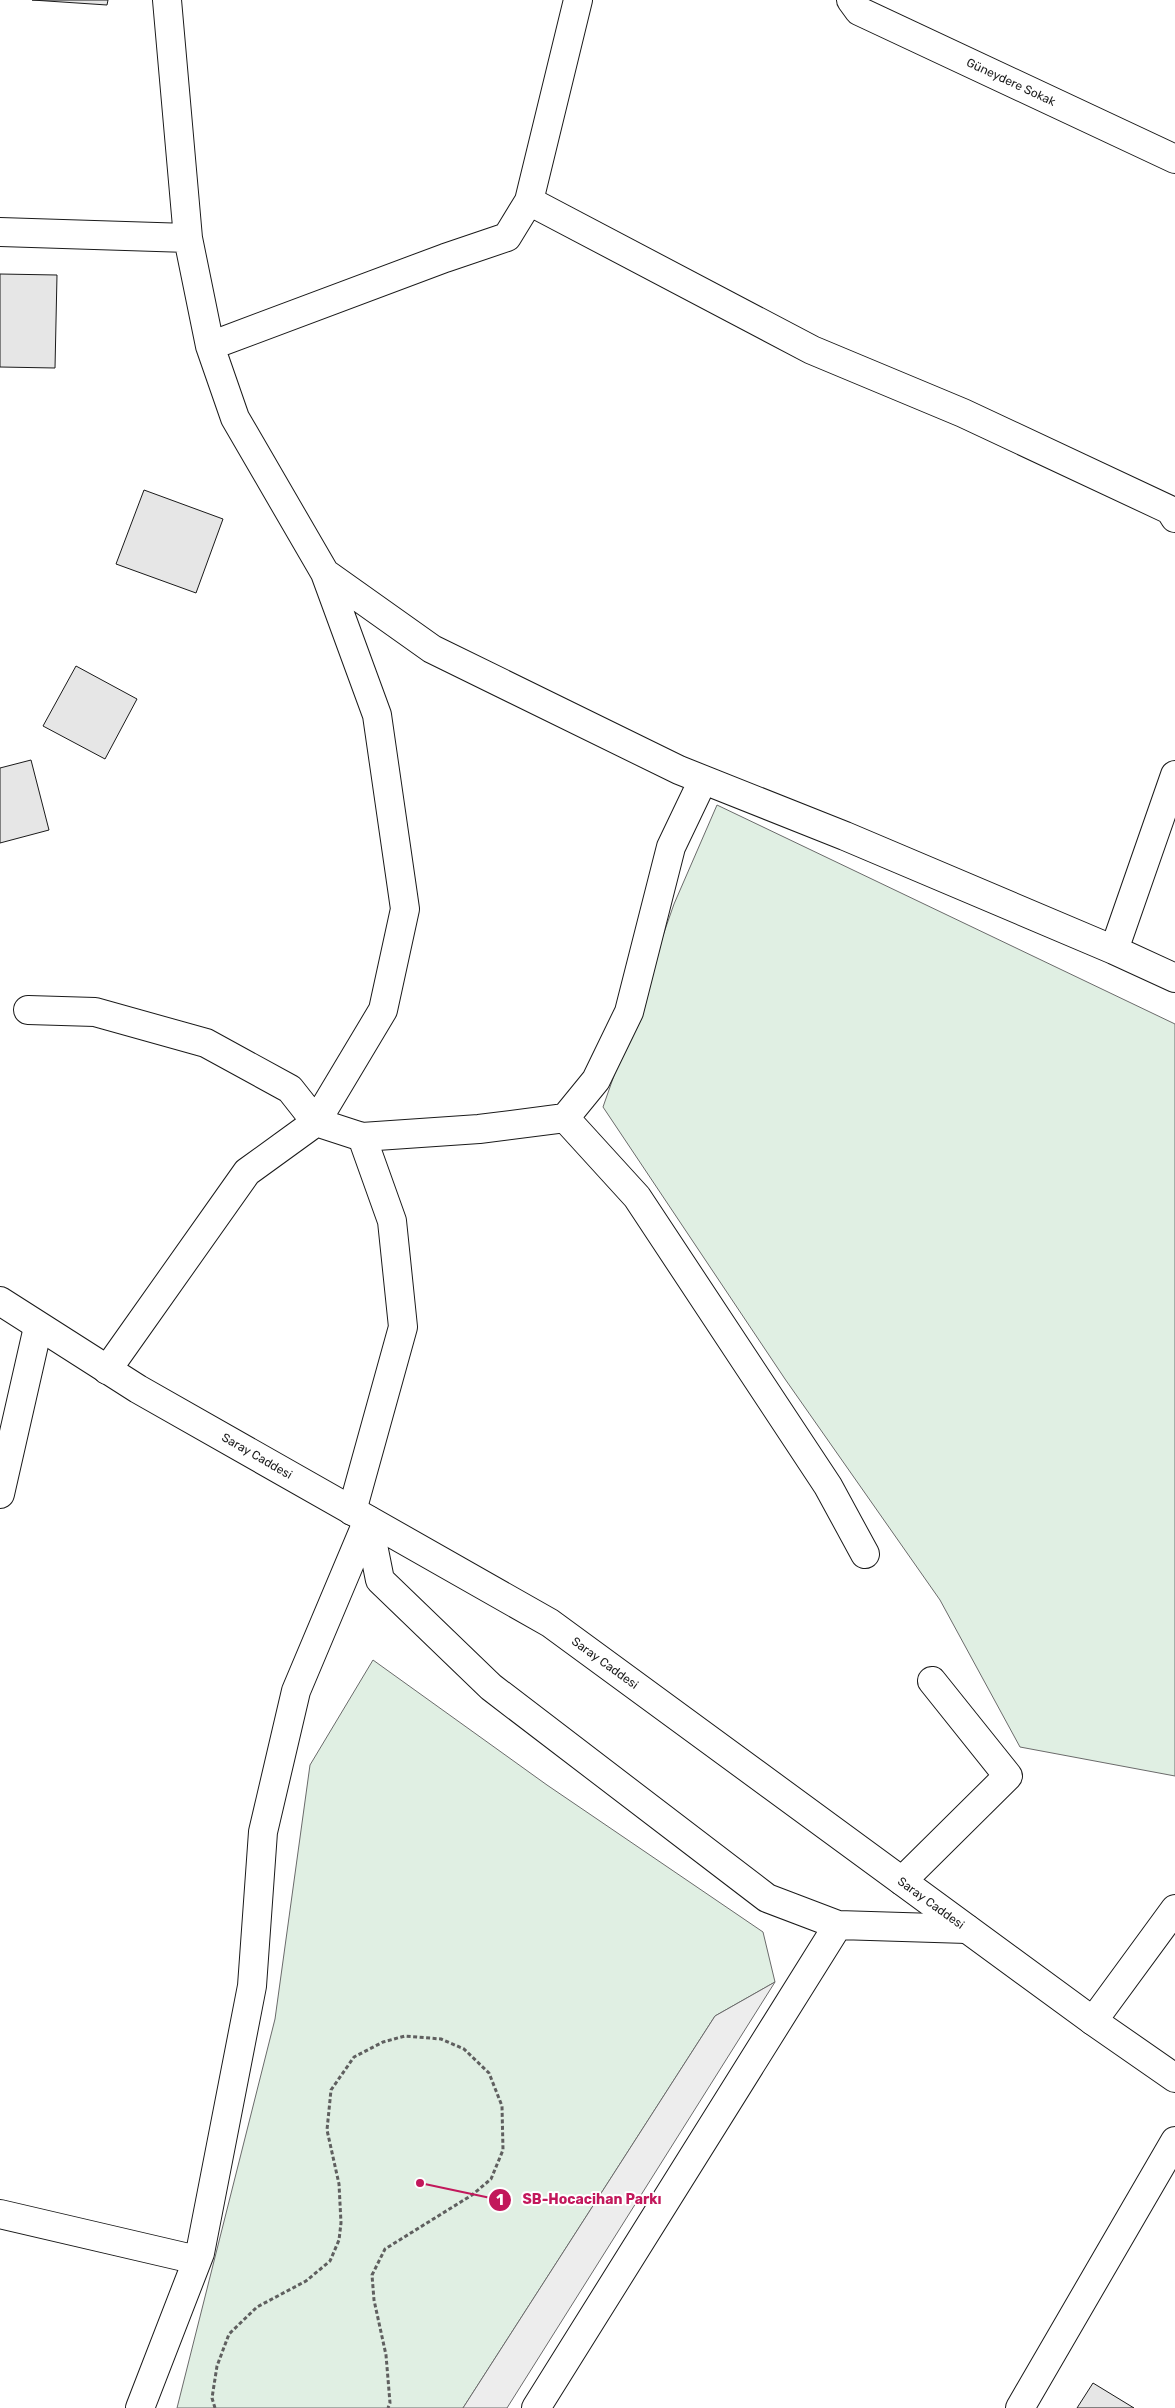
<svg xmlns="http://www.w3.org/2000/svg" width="1175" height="2408" font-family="Rubik,sans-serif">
  <rect width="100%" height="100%" fill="#fff"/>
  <path fill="#e0efe3" stroke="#6a6a6a" d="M717,805L1175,1024V1776L1020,1747L940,1600L785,1379L603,1107L674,904Z
    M373,1660L547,1785L763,1932L775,1982L715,2016L463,2408H177L275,2019L310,1765Z"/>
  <path fill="#ededed" stroke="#6a6a6a" d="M775,1982L507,2408H463L715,2016Z"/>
  <path fill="#e6e6e6" stroke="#1a1a1a" d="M32,0H108L107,5Z
    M0,274L57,275L55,368L0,367Z
    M144,490L223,519L196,593L116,564Z
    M76,666L137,699L105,759L43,726Z
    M31,760L49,830L0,843V768Z
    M1093,2383L1134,2408H1077Z"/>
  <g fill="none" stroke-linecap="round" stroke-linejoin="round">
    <defs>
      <path id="minor" d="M851,0L859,11L1175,159
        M529,201L812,350L963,413L1170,510L1175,518
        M0,232L188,238
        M210,346L445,258L507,237L529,201L578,0
        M325,573L432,649L679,770L845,836L1114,950L1175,978
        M1114,950L1175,775
        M28,1010L95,1012L206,1043L290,1089L316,1122L362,1137L479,1129L565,1118L596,1080L629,1012L671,847L703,780
        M565,1118L637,1197L828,1486L865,1554
        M107,1370L247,1172L316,1122L383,1010L405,909L377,715L325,573L235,418L210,346L188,238L167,0
        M0,1494L38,1327
        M352,1511L403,1327L392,1221L362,1137
        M902,1881L1008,1776L932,1681
        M1093,2021L1175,1909
        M0,2214L197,2260
        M140,2408L200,2253L252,1986L263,1832L296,1691L368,1520L380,1580L491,1687L767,1898L838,1925L967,1929
        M536,2408L838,1925
        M1020,2408L1175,2141"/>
      <path id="tertiary" d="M0,1301L138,1389L550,1623L1093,2021L1175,2078"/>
    </defs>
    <use href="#minor" stroke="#1a1a1a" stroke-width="30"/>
    <use href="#tertiary" stroke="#1a1a1a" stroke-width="30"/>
    <path stroke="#5f5f5f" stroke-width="3" stroke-dasharray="4 2.5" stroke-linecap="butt" d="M215,2408L212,2398L217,2366L229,2334L257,2307L306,2281L330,2261L339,2240L341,2223L339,2184L327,2130L331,2090L354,2057L383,2042L405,2036L441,2039L464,2049L489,2073L502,2106L503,2150L491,2179L472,2195L385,2249L372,2275L374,2300L386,2355L390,2403L388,2408"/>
    <use href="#minor" stroke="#fff" stroke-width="28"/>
    <use href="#tertiary" stroke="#fff" stroke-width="28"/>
  </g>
  <g text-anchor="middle" stroke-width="4" stroke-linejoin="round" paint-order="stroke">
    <g font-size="12" fill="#1a1a1a" stroke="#fff">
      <text transform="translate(1011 82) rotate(25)" y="4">Güneydere Sokak</text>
      <text transform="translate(257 1456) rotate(30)" y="4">Saray Caddesi</text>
      <text transform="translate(605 1663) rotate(36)" y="4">Saray Caddesi</text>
      <text transform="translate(931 1903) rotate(36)" y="4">Saray Caddesi</text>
    </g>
  </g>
  <path fill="none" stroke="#c2185b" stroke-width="2" d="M420 2183L500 2200"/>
  <g fill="#c2185b" stroke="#fff" stroke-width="2">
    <circle cx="420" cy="2183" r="5"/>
    <circle cx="500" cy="2200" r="12"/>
  </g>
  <g font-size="15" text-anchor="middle" font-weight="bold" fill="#fff">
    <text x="500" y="2205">1</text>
  </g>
  <g font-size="14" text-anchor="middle" font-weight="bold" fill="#c2185b" stroke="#fff" stroke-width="4" stroke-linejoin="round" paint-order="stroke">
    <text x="592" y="2204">SB-Hocacihan Parkı</text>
  </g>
</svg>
